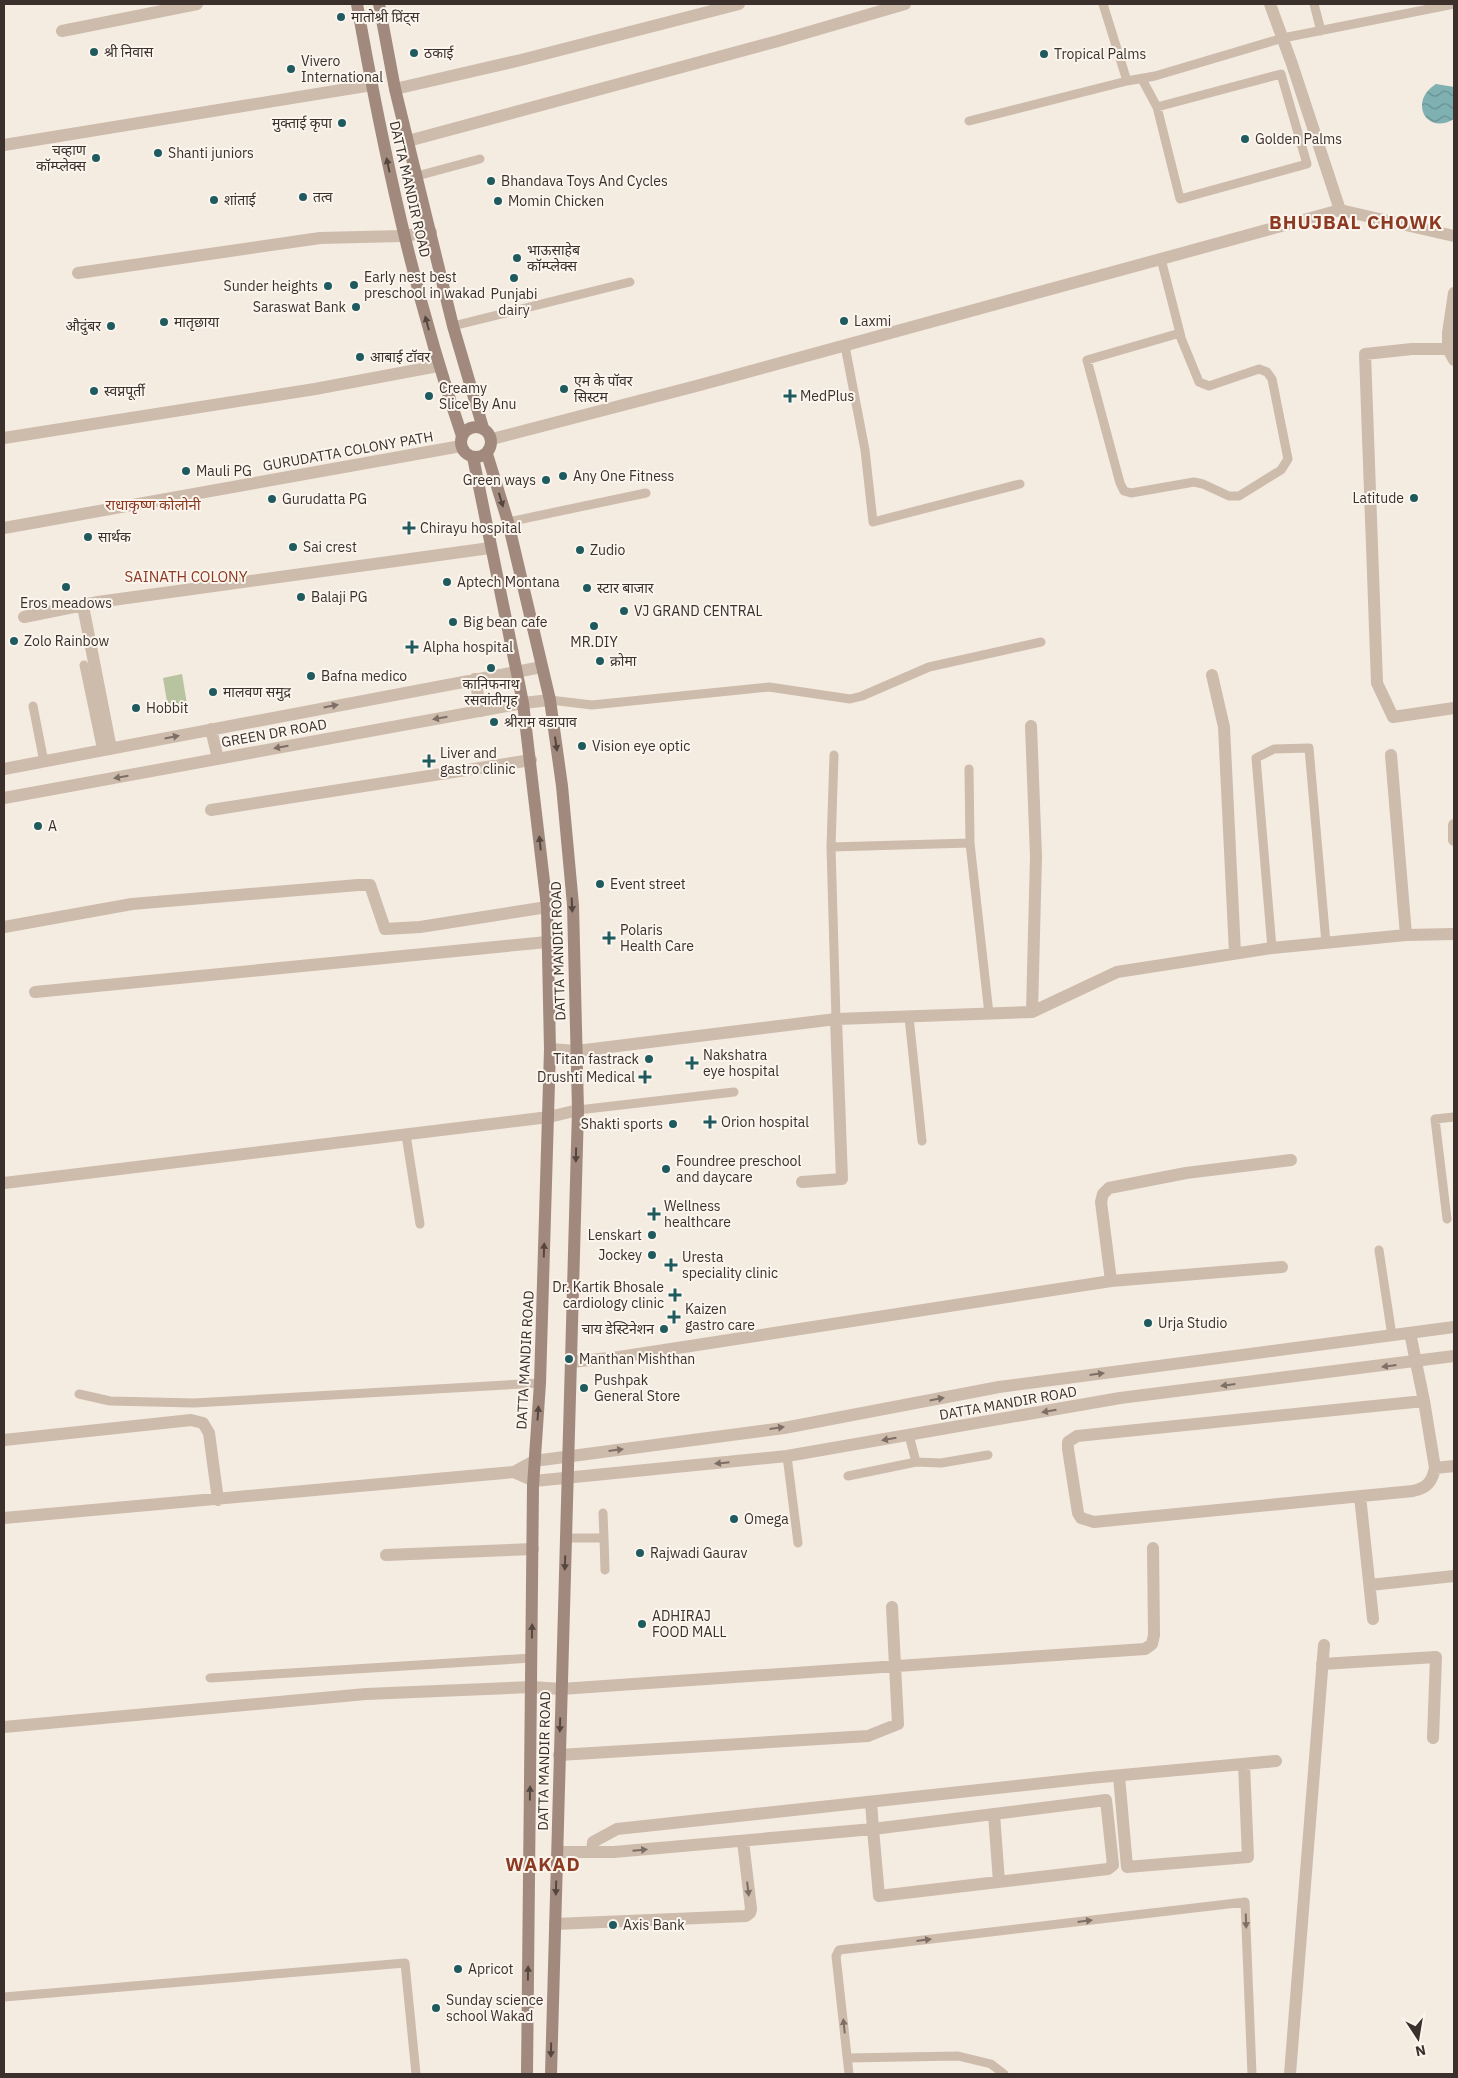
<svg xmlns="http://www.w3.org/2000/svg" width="1458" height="2078" font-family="'IBM Plex Sans','Noto Sans Devanagari',sans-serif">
  <defs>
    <pattern id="water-waves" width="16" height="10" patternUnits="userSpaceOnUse" patternTransform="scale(1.25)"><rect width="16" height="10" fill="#7fb0b2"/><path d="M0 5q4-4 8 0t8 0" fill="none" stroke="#699091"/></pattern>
  </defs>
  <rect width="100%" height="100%" fill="#f4ebe1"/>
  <path fill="#b8c4a0" d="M182,674L187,704L168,708L163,678Z"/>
  <path fill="url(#water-waves)" d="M1436,84L1454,87V119C1426,136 1408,101 1436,84Z"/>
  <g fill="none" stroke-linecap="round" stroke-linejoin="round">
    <path stroke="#cdbbac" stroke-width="9" d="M1103,4L1127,81
      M1314,4L1321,31
      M1142,79L1157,107L1180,199L1307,164L1281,74L1157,107
      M969,121L1127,81L1155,76L1283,38L1454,4
      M417,176L480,159
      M1161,259L1180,333L1181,338L1199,382L1209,386L1259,369L1267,372L1272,379L1288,459L1281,470L1239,496H1229L1203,484L1194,482L1131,493L1124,491L1120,483L1087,360L1180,333
      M453,326L630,282
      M845,346L865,450L873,522L1020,484
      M508,522L646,493
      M84,665L102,751
      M550,700L592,705L769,687L850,699L862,696L929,667L1041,642
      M33,706L44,762
      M834,755L831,847L836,1019
      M969,769L970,843L989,1014
      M831,847L970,843
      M1272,948L1256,758L1274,749L1309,748L1326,943
      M909,1017L922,1141
      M578,1110L734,1092
      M406,1135L420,1224
      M1447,1219L1435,1119L1454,1117
      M1379,1250L1392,1336
      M79,1394L110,1401L194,1403L540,1383
      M909,1435L916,1462L941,1463L988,1455
      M787,1456L798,1543
      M848,1476L916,1462
      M603,1513L604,1538
      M565,1538H604L605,1570
      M210,1678L532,1658
      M4,1997L405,1963L416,2074
      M847,2058L958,2056L991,2064L1004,2074
      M849,2074L836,1956L839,1950L1245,1902L1252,2074"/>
    <path stroke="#cdbbac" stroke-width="12" d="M1270,4L1292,64L1340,210
      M62,31L197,4
      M395,89L521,60L739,4
      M408,141L778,41L905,4
      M4,145L372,85
      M78,273L320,238L403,236L431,232
      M1454,293L1448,333V349H1412L1365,354L1377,683L1393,717L1454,708
      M1448,349L1454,360
      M4,438L315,389L438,366
      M4,528L461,446
      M83,606L111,749
      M24,617L98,602L490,548
      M1212,675L1224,727L1235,953
      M475,679L481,711
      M1031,726L1036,856L1032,1012
      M211,729L218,759
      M1391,755L1406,935
      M4,769L542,667
      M4,798L523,703L550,700
      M211,810L531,760
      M1454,825V840
      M4,927L132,904L358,885H370L385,929L420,927L547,907
      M35,992L547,942
      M550,1049L577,1051L836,1019L1032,1012L1117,972L1272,948L1406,935L1454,934
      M802,1182L842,1179L836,1019
      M4,1183L549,1117L578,1110
      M1111,1281L1101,1202L1103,1194L1109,1188L1186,1173L1291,1160
      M1410,1333L1424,1401
      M571,1362L619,1357L1111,1281L1282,1267
      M4,1440L191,1420L203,1423L209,1433L218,1500
      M1435,1468L1424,1401L1077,1436L1068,1442V1449L1078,1513L1081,1518L1094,1522L1413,1491C1427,1488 1432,1482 1435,1468L1454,1466
      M1360,1496L1373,1619
      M4,1518L514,1472
      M386,1555L533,1549
      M1370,1585L1454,1576
      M1322,1664L1436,1657L1433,1738
      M4,1727L366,1694L531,1687L561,1689L1145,1649L1152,1644L1154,1635L1153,1548
      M559,1755L868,1736L898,1724L892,1607
      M1119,1776L1127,1867L1248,1857L1244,1764
      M1106,1800L1113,1865L1108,1869L879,1896L873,1829Z
      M994,1814L999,1882
      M558,1852H592L593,1842L617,1829L1090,1778L1276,1761
      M592,1852H614L873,1829L871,1802
      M555,1924L746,1916L750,1913L751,1909L743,1841
      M1290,2074L1324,1645"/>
    <path stroke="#cdbbac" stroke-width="12" d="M492,439L700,385L1340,210L1454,236
      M514,1472L534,1461L784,1428L999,1387L1454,1327
      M514,1472L534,1481L787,1456L1120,1398L1454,1356"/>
    <path stroke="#a18a7d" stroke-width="12" d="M357,4C383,150 414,295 462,436
      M379,4L395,89L453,326L483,428
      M461 442a15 15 0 1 1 30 0a15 15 0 1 1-30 0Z
      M487,454L508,522L550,700L562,786L573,905L578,1110L551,2074
      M473,457L523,703L547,907L550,1049L540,1383L533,1486L527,2074"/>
  </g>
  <defs><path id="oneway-solid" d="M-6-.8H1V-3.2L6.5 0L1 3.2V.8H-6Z" transform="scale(1.25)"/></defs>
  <g fill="#544640">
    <use href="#oneway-solid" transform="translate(388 165) rotate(-102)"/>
    <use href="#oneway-solid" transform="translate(427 323) rotate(-105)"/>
    <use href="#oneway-solid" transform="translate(501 500) rotate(73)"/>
    <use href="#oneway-solid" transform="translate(556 744) rotate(82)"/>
    <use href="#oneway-solid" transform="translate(540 843) rotate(-96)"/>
    <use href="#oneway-solid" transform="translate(572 905) rotate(87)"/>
    <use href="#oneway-solid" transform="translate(576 1155) rotate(91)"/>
    <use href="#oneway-solid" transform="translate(544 1250) rotate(-88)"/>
    <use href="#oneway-solid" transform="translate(538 1413) rotate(-86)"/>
    <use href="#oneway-solid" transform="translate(565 1563) rotate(92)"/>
    <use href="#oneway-solid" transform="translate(532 1631) rotate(-89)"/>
    <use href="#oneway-solid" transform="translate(560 1725) rotate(92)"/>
    <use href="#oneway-solid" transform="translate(530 1793) rotate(-89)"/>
    <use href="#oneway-solid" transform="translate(556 1888) rotate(92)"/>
    <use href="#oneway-solid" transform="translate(528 1973) rotate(-89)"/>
    <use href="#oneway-solid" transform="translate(551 2050) rotate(91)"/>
  </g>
  <g fill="#7d6f65">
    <use href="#oneway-solid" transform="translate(331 706) rotate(-11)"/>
    <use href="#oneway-solid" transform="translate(440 718) rotate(170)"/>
    <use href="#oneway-solid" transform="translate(172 737) rotate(-11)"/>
    <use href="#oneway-solid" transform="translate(281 747) rotate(170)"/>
    <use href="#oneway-solid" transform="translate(121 777) rotate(170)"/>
    <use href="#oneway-solid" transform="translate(1389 1366) rotate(173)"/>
    <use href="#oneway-solid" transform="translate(1097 1374) rotate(-7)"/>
    <use href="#oneway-solid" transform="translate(1228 1385) rotate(173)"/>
    <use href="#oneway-solid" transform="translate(937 1399) rotate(-11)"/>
    <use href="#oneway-solid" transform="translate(1049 1411) rotate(170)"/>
    <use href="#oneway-solid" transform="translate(777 1428) rotate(-8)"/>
    <use href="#oneway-solid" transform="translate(889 1439) rotate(170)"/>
    <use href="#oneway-solid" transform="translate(616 1450) rotate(-7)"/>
    <use href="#oneway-solid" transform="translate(722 1463) rotate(174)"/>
    <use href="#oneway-solid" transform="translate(640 1850) rotate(-5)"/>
    <use href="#oneway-solid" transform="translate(748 1889) rotate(83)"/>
    <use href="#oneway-solid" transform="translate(1085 1921) rotate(-7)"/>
    <use href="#oneway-solid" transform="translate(1246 1921) rotate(88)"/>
    <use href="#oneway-solid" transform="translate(924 1940) rotate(-7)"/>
    <use href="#oneway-solid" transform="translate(844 2026) rotate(-96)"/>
  </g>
  <g fill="#1f5a5e" stroke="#fbf5ee" stroke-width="2">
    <circle cx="341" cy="17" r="5"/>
    <circle cx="94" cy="52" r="5"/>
    <circle cx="414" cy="53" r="5"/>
    <circle cx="1044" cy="54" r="5"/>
    <circle cx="291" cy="69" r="5"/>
    <circle cx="342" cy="123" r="5"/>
    <circle cx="1245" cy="139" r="5"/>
    <circle cx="158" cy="153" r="5"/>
    <circle cx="96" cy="158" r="5"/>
    <circle cx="491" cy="181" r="5"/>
    <circle cx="303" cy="197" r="5"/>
    <circle cx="214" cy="200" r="5"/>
    <circle cx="498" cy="201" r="5"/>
    <circle cx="517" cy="258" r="5"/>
    <circle cx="514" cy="278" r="5"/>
    <circle cx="354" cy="285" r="5"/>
    <circle cx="328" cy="286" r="5"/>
    <circle cx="356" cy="307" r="5"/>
    <circle cx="844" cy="321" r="5"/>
    <circle cx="164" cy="322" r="5"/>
    <circle cx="111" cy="326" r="5"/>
    <circle cx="360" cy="357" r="5"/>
    <circle cx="564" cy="389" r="5"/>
    <circle cx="94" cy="391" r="5"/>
    <circle cx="429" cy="396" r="5"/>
    <path d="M787.5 388.5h5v5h5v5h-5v5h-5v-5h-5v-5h5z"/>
    <circle cx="186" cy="471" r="5"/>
    <circle cx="563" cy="476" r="5"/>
    <circle cx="546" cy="480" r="5"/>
    <circle cx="1414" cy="498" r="5"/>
    <circle cx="272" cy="499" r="5"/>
    <path d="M406.5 520.5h5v5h5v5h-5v5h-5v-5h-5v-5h5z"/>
    <circle cx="88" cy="537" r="5"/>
    <circle cx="293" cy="547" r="5"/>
    <circle cx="580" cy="550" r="5"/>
    <circle cx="447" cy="582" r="5"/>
    <circle cx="66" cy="587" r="5"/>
    <circle cx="587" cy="588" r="5"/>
    <circle cx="301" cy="597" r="5"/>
    <circle cx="624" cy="611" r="5"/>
    <circle cx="453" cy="622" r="5"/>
    <circle cx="594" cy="626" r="5"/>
    <circle cx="14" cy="641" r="5"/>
    <path d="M409.5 639.5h5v5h5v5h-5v5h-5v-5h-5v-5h5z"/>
    <circle cx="600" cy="661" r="5"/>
    <circle cx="491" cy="668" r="5"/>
    <circle cx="311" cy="676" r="5"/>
    <circle cx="213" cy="692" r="5"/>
    <circle cx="136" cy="708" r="5"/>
    <circle cx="494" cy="722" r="5"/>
    <circle cx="582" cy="746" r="5"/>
    <path d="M426.5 753.5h5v5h5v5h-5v5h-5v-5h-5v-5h5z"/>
    <circle cx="38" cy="826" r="5"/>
    <circle cx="600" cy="884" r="5"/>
    <path d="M606.5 930.5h5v5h5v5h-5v5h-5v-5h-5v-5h5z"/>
    <circle cx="649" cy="1059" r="5"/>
    <path d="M689.5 1055.5h5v5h5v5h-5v5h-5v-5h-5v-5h5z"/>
    <path d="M642.5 1069.5h5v5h5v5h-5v5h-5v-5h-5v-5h5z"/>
    <path d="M707.5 1114.5h5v5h5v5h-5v5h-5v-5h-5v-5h5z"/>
    <circle cx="673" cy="1124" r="5"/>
    <circle cx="666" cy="1169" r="5"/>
    <path d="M651.5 1206.5h5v5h5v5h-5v5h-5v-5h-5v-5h5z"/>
    <circle cx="652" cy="1235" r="5"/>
    <circle cx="652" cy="1255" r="5"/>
    <path d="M668.5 1257.5h5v5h5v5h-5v5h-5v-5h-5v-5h5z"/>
    <path d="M672.5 1287.5h5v5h5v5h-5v5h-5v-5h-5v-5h5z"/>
    <path d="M671.5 1309.5h5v5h5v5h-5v5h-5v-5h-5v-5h5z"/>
    <circle cx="1148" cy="1323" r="5"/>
    <circle cx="664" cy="1329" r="5"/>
    <circle cx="569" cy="1359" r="5"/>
    <circle cx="584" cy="1388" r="5"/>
    <circle cx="734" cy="1519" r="5"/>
    <circle cx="640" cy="1553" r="5"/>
    <circle cx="642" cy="1624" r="5"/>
    <circle cx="613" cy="1925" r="5"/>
    <circle cx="458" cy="1969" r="5"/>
    <circle cx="436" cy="2008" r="5"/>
  </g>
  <g text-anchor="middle" stroke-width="4" stroke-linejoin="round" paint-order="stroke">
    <g font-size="14" fill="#3b302b" stroke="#fbf5ee" text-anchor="start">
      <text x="351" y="22">मातोश्री प्रिंट्स</text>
      <text x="104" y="57">श्री निवास</text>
      <text x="424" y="58">ठकाई</text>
      <text x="1054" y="59">Tropical Palms</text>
      <text x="301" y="66">Vivero<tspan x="301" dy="16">International</tspan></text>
      <text x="332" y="128" text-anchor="end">मुक्ताई कृपा</text>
      <text x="1255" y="144">Golden Palms</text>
      <text x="86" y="155" text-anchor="end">चव्हाण<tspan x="86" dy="16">कॉम्प्लेक्स</tspan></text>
      <text x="168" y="158">Shanti juniors</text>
      <text x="501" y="186">Bhandava Toys And Cycles</text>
      <text x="313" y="202">तत्व</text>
      <text x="224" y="205">शांताई</text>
      <text x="508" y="206">Momin Chicken</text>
      <text x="527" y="255">भाऊसाहेब<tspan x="527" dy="16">कॉम्प्लेक्स</tspan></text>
      <text x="364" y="282">Early nest best<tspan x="364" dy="16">preschool in wakad</tspan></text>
      <text x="318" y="291" text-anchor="end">Sunder heights</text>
      <text x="514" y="299" text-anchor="middle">Punjabi<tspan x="514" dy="16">dairy</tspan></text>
      <text x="346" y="312" text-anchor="end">Saraswat Bank</text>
      <text x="854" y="326">Laxmi</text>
      <text x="174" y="327">मातृछाया</text>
      <text x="101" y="331" text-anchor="end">औदुंबर</text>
      <text x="370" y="362">आबाई टॉवर</text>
      <text x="574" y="386">एम के पॉवर<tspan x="574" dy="16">सिस्टम</tspan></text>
      <text x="439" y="393">Creamy<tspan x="439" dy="16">Slice By Anu</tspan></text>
      <text x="104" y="396">स्वप्नपूर्ती</text>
      <text x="800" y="401">MedPlus</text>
      <text x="196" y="476">Mauli PG</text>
      <text x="573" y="481">Any One Fitness</text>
      <text x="536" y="485" text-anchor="end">Green ways</text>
      <text x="1404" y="503" text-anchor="end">Latitude</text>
      <text x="282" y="504">Gurudatta PG</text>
      <text x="420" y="533">Chirayu hospital</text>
      <text x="98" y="542">सार्थक</text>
      <text x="303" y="552">Sai crest</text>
      <text x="590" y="555">Zudio</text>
      <text x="457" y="587">Aptech Montana</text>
      <text x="597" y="593">स्टार बाजार</text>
      <text x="311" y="602">Balaji PG</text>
      <text x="66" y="608" text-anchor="middle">Eros meadows</text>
      <text x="634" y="616">VJ GRAND CENTRAL</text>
      <text x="463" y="627">Big bean cafe</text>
      <text x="24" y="646">Zolo Rainbow</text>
      <text x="594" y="647" text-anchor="middle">MR.DIY</text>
      <text x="423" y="652">Alpha hospital</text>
      <text x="610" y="666">क्रोमा</text>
      <text x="321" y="681">Bafna medico</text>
      <text x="491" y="689" text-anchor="middle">कानिफनाथ<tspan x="491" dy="16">रसवांतीगृह</tspan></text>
      <text x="223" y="697">मालवण समुद्र</text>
      <text x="146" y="713">Hobbit</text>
      <text x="504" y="727">श्रीराम वडापाव</text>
      <text x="592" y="751">Vision eye optic</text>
      <text x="440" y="758">Liver and<tspan x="440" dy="16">gastro clinic</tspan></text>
      <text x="48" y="831">A</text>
      <text x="610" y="889">Event street</text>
      <text x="620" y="935">Polaris<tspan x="620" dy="16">Health Care</tspan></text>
      <text x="703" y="1060">Nakshatra<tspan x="703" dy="16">eye hospital</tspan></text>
      <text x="639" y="1064" text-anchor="end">Titan fastrack</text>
      <text x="635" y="1082" text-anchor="end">Drushti Medical</text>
      <text x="721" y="1127">Orion hospital</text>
      <text x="663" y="1129" text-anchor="end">Shakti sports</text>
      <text x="676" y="1166">Foundree preschool<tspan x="676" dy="16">and daycare</tspan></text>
      <text x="664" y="1211">Wellness<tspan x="664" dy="16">healthcare</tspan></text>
      <text x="642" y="1240" text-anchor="end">Lenskart</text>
      <text x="642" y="1260" text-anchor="end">Jockey</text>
      <text x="682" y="1262">Uresta<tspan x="682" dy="16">speciality clinic</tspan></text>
      <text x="664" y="1292" text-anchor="end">Dr. Kartik Bhosale<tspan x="664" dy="16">cardiology clinic</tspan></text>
      <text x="685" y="1314">Kaizen<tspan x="685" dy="16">gastro care</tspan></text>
      <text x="1158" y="1328">Urja Studio</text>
      <text x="654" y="1334" text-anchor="end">चाय डेस्टिनेशन</text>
      <text x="579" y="1364">Manthan Mishthan</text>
      <text x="594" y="1385">Pushpak<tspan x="594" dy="16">General Store</tspan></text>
      <text x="744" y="1524">Omega</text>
      <text x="650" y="1558">Rajwadi Gaurav</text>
      <text x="652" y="1621">ADHIRAJ<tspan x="652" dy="16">FOOD MALL</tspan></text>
      <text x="623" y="1930">Axis Bank</text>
      <text x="468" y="1974">Apricot</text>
      <text x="446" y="2005">Sunday science<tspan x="446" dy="16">school Wakad</tspan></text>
    </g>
    <g font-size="14" fill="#3b302b" stroke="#fbf5ee">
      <text transform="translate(410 189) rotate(77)" y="5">DATTA MANDIR ROAD</text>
      <text transform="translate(348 451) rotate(-10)" y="5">GURUDATTA COLONY PATH</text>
      <text transform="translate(274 733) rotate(-10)" y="5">GREEN DR ROAD</text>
      <text transform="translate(558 951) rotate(-92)" y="5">DATTA MANDIR ROAD</text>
      <text transform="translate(525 1360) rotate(-87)" y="5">DATTA MANDIR ROAD</text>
      <text transform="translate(1008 1403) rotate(-10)" y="5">DATTA MANDIR ROAD</text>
      <text transform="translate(544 1761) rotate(-89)" y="5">DATTA MANDIR ROAD</text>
    </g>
    <g font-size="15" fill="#8c3b22" stroke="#fbf5ee">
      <text x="153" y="510">राधाकृष्ण कोलोनी</text>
      <text x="186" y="582">SAINATH COLONY</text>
    </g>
    <g font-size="19" font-weight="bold" letter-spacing="1" fill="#8c3b22" stroke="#fbf5ee">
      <text x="1356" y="229">BHUJBAL CHOWK</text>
      <text x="543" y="1871">WAKAD</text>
    </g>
  </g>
  <rect width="1458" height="2078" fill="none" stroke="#3b302b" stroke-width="10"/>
  <g transform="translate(1418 2038) rotate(168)" stroke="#fbf5ee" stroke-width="4" paint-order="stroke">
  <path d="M0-4L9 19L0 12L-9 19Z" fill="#3b302b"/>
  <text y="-8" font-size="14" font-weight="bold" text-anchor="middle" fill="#3b302b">N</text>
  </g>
</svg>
